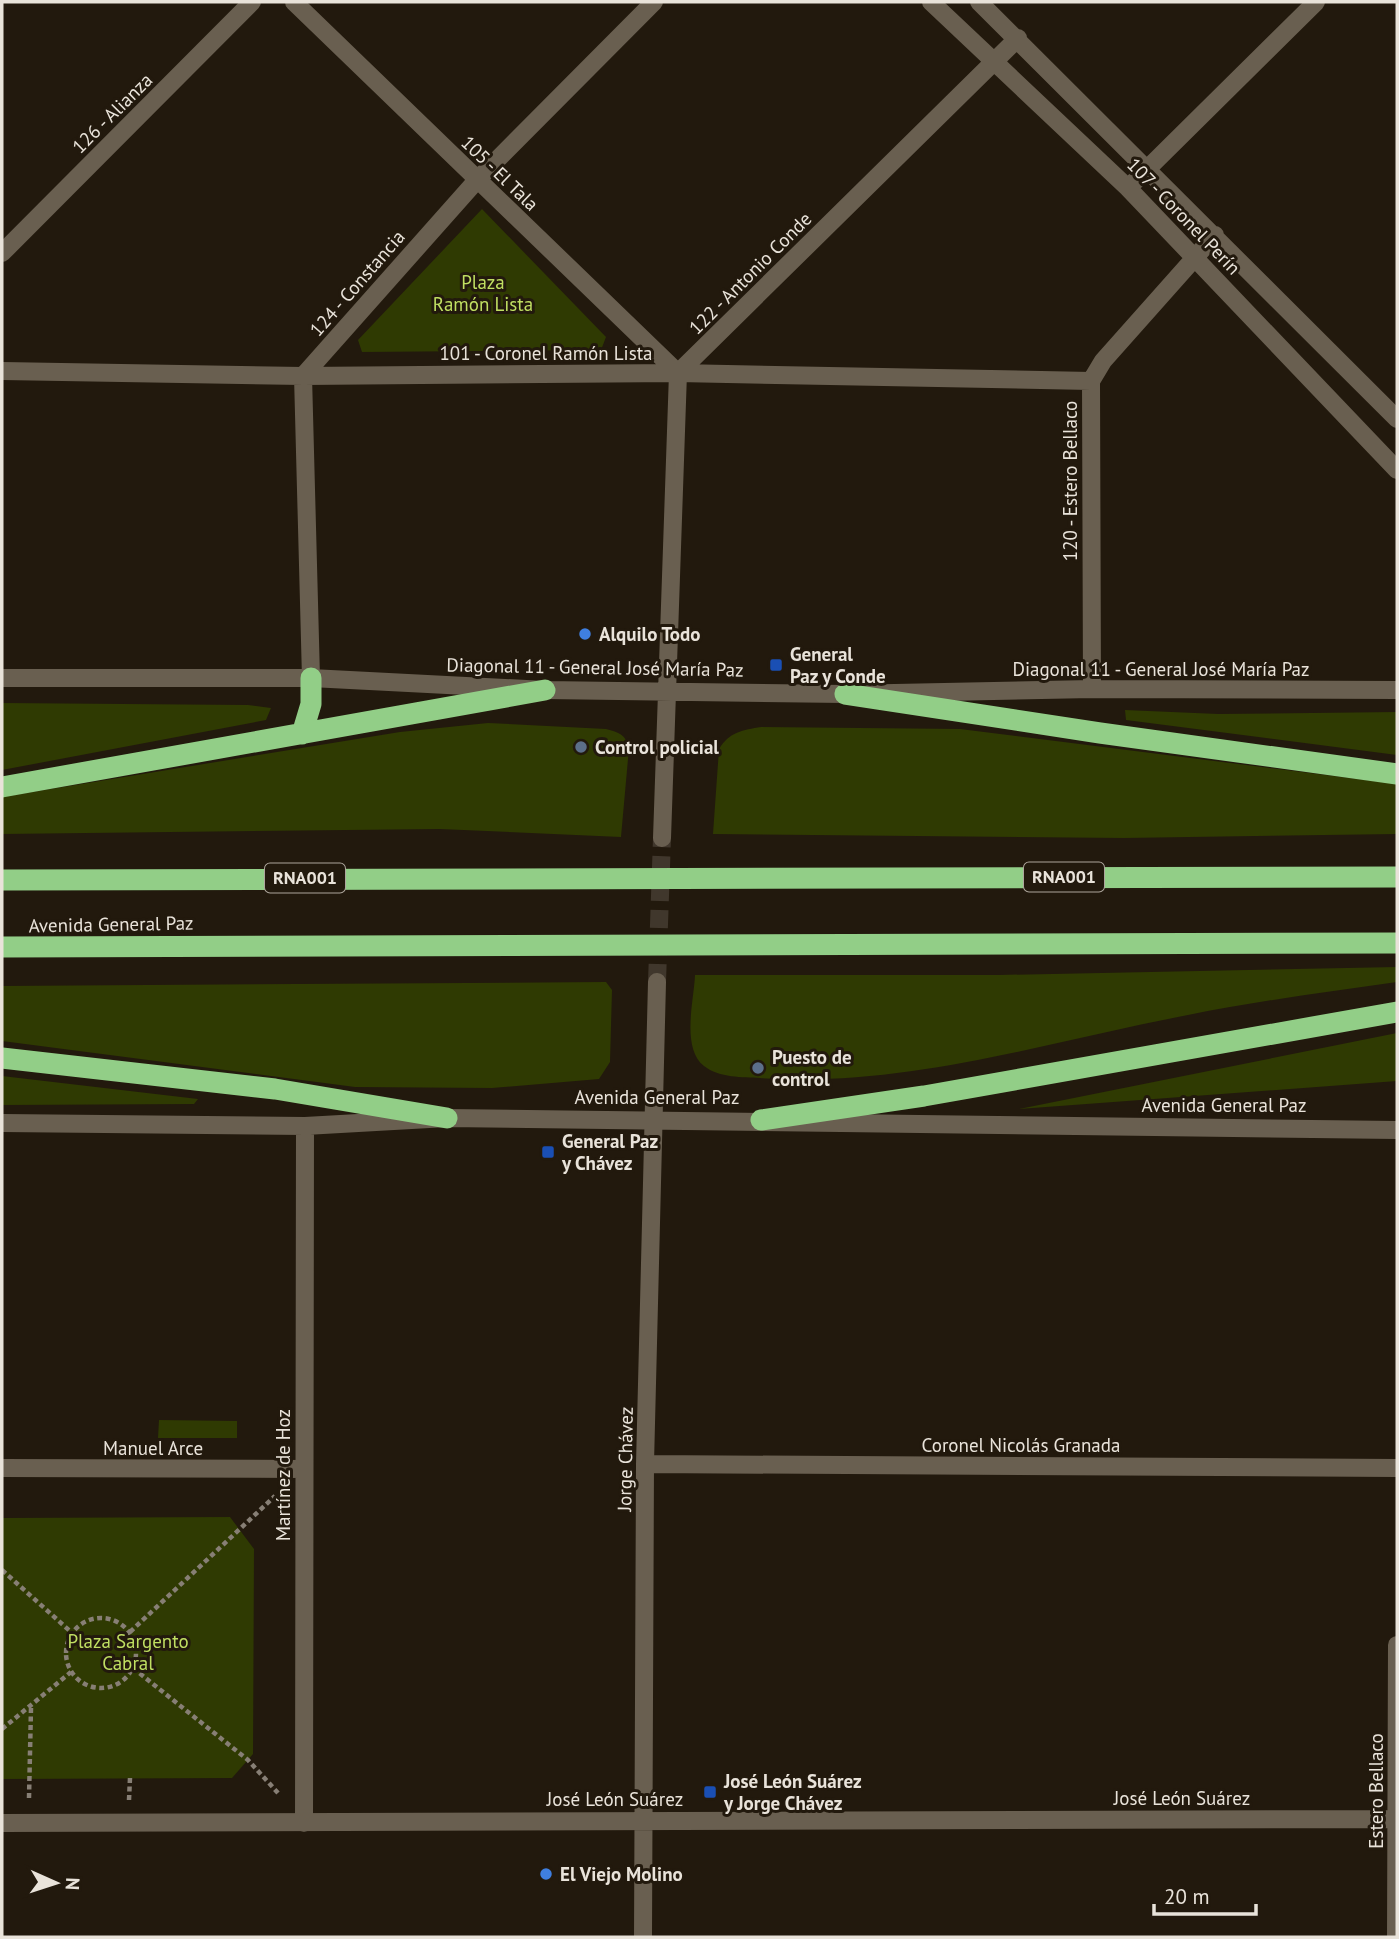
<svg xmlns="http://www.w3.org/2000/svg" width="1399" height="1939" font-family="'PT Sans',sans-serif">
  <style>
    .green { fill: #2f3a02 }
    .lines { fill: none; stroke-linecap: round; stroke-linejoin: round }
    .minor-tunnel { stroke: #40372c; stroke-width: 18; stroke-dasharray: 18 9; stroke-linecap: butt }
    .path { stroke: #877f75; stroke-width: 4.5; stroke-dasharray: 5 3.5; stroke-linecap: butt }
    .minor { stroke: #695f50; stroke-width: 18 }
    .highway { stroke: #92ce87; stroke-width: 21 }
    .shop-dot { fill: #3f7fe0; stroke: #22190d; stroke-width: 2.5 }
    .transit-dot { fill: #1a4fb4; stroke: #22190d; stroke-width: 2.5 }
    .service-dot { fill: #5c6f8a; stroke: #22190d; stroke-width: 2.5 }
    .labels { text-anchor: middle; stroke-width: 6; stroke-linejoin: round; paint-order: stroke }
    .shield { fill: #22190d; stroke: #ada69c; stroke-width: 2 }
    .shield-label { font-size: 18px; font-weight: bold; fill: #e9e3da }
    .street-label { font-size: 19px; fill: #e9e3da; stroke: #22190d }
    .park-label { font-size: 19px; fill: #c0df62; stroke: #22190d }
    .poi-label { font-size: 19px; font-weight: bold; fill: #e9e3da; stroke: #22190d; text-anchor: start }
  </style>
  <rect width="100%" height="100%" fill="#22190d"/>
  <path class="green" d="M482,209L606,337L601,350L362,352L358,340Z
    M2,703L248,705L271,708L266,720L2,770Z
    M1125,710L1218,714L1397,712V755L1126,720Z
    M488,723L606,729C619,732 626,735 629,748L621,837L440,829L2,834V797L400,732Z
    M761,727L960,729L1397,784V834L1124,838L713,834L719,749C729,732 743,730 761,727Z
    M1397,967V982C1327,992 1257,1001 1188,1015C1046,1042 906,1088 760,1078C743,1077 719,1078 704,1066C681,1048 694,1000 695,975H999Z
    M606,982L612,990L610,1062L599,1079L492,1088L355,1087L2,1041V986Z
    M1397,1033V1081L1019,1109Z
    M2,1076L198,1099L194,1104L2,1105Z
    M159,1420L237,1421V1438H158Z
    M230,1517L254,1549L253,1754L232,1778L2,1779V1518Z"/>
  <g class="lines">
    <path class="minor-tunnel" d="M657,982L662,838"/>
    <path class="path" d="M2,1570L71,1632
      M66 1653a35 35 0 1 1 70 0a35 35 0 1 1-70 0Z
      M130,1632L275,1496
      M133,1668L248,1760L278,1793
      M2,1729L71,1672
      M29,1798L31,1708
      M129,1800L130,1778"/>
    <path class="minor" d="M294,2L678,373
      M931,2L1128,188L1397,470
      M979,2L1397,419
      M1128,188L1316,2
      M2,253L252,2
      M2,371L303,376L678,373L1091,381
      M2,678H311L545,690L845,694L1092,689L1397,690
      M311,678L303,376L477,180L654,2
      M1092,689L1091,381L1103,361L1215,235
      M662,838L678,373L1018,38
      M2,1123L305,1126L447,1118L1397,1130
      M645,1464L1397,1468
      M2,1468L304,1469
      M2,1823L1397,1819
      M304,1823L305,1126
      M643,1937L645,1464L657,982
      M1396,1937L1397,1645"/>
    <path class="highway" d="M845,694L1100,733L1397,774
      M302,734L311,704V678
      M2,787L545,690
      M2,880L1397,877
      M2,947L1397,943
      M2,1058L275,1089L447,1118
      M761,1120L924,1096L1397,1012"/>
  </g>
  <g class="shop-dot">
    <circle cx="585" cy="634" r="7"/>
    <circle cx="546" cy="1874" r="7"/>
  </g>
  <g class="transit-dot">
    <rect x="769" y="658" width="14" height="14" rx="3.5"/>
    <rect x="541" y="1145" width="14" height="14" rx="3.5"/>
    <rect x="703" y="1785" width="14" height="14" rx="3.5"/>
  </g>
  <g class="service-dot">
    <circle cx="581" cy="747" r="7"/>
    <circle cx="758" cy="1068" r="7"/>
  </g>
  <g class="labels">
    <g class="shield">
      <rect x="1024" y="862.5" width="80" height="29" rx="5"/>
      <rect x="265" y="863.5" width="80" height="29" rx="5"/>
    </g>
    <g class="shield-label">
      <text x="1064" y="883">RNA001</text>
      <text x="305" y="884">RNA001</text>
    </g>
    <g class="street-label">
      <text transform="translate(112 113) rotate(-45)" y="7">126 - Alianza</text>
      <text transform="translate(500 173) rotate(44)" y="7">105 - El Tala</text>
      <text transform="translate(1184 216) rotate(46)" y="7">107 - Coronel Perín</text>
      <text transform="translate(750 273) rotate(-45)" y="7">122 - Antonio Conde</text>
      <text transform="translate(357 283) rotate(-49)" y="7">124 - Constancia</text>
      <text x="546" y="360">101 - Coronel Ramón Lista</text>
      <text transform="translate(1070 481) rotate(-90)" y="7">120 - Estero Bellaco</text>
      <text transform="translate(595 667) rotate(1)" y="7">Diagonal 11 - General José María Paz</text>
      <text x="1161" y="676">Diagonal 11 - General José María Paz</text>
      <text transform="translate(111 924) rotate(-1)" y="7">Avenida General Paz</text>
      <text x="657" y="1104">Avenida General Paz</text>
      <text x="1224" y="1112">Avenida General Paz</text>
      <text x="1021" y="1452">Coronel Nicolás Granada</text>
      <text x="153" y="1455">Manuel Arce</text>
      <text transform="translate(625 1459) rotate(-89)" y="7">Jorge Chávez</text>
      <text transform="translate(283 1475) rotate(-90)" y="7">Martínez de Hoz</text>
      <text transform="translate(1376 1791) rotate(-90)" y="7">Estero Bellaco</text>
      <text x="1182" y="1805">José León Suárez</text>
      <text x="615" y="1806">José León Suárez</text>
    </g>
    <g class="park-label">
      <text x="483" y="289">Plaza<tspan x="483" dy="22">Ramón Lista</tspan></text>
      <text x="128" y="1648">Plaza Sargento<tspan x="128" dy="22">Cabral</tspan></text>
    </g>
    <g class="poi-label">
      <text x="599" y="641">Alquilo Todo</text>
      <text x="790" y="661">General<tspan x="790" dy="22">Paz y Conde</tspan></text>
      <text x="595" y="754">Control policial</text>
      <text x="772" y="1064">Puesto de<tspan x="772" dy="22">control</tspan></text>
      <text x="562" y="1148">General Paz<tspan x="562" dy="22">y Chávez</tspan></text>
      <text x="724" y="1788">José León Suárez<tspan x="724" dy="22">y Jorge Chávez</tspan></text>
      <text x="560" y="1881">El Viejo Molino</text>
    </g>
  </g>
  <rect width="1399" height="1939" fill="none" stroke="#e9e3da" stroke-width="7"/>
  <g transform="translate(56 1883) rotate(93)" stroke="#22190d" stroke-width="5" paint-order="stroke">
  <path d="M0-5L12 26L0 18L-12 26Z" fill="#e9e3da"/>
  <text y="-10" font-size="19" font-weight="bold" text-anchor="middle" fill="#e9e3da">N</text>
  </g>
  <path d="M1154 1904v10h102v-10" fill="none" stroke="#e9e3da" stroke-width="3.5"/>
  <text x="1164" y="1904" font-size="21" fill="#e9e3da" stroke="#22190d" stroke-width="5" paint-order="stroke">20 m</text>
</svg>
